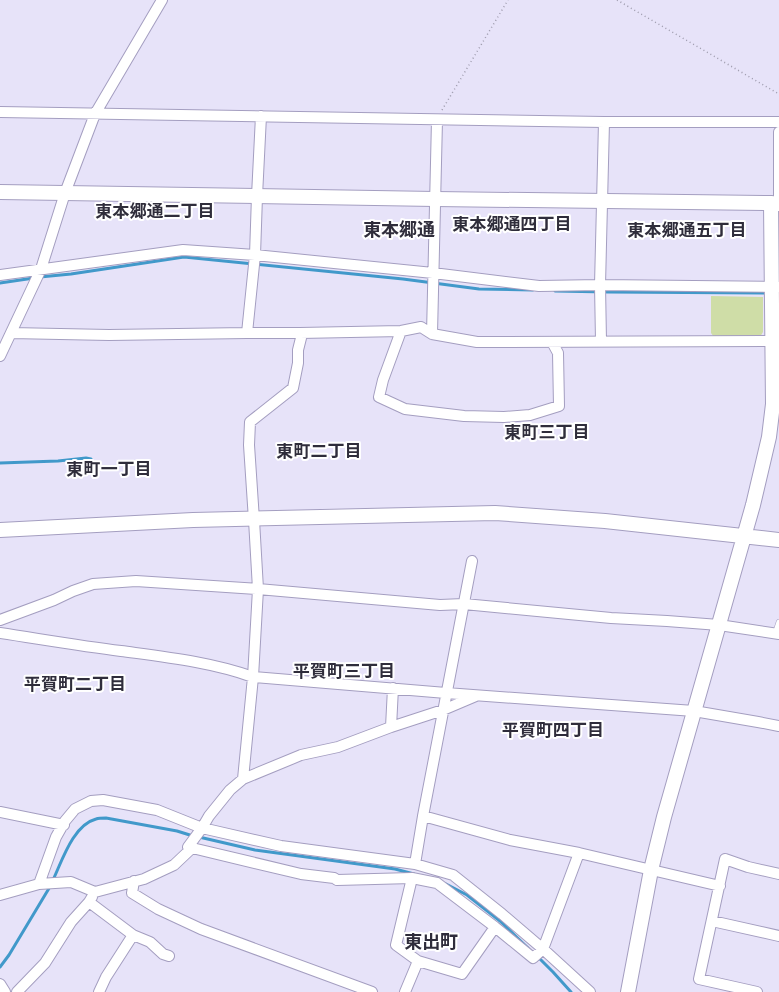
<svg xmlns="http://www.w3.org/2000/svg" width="779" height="992" font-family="Jost,'Noto Sans JP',sans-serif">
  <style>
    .green { fill: #cfdda7 }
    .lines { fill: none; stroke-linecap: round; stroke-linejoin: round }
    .stream { stroke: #4199ca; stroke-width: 3 }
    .lane-casing { stroke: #a49ec0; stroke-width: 6 }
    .street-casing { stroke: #a49ec0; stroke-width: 12 }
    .secondary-casing { stroke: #a49ec0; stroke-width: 16 }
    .path { stroke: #9f9cae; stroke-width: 1.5; stroke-dasharray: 1 3; stroke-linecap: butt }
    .lane { stroke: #fff; stroke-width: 5 }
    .street { stroke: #fff; stroke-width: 10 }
    .secondary { stroke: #fff; stroke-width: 14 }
    .labels { text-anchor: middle; stroke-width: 4; stroke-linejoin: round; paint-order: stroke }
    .neighbourhood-label { font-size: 17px; font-weight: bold; fill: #2f2d3b; stroke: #fff }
    .quarter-label { font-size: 18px; font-weight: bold; fill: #2f2d3b; stroke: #fff }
  </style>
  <rect width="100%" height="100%" fill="#e7e3f9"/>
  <path class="green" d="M711,296L763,297V332L760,337H714L711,333Z"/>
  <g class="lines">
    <path class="stream" d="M40,277L71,274L184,257L403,279L479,289L533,290
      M0,283L34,278
      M555,291L608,292L767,293
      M0,463L58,461L86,458L91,459
      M199,837L255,850L395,869L414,874
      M53,880C62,861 73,825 96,819C99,818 103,818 106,818L177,831L193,836
      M446,884L467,895L500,921L528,948
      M538,957L553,972L571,992
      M0,967L9,955L51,885"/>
    <g class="lane-casing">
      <path id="lane" d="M775,634L779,622"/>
    </g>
    <g class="street-casing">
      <path id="street" d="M0,112L604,122H779
        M779,203V132
        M0,275L183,250L255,255L433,273L539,286L600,285L779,287
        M401,331L383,380L379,397L405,409L464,416L504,417L530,415L559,406L558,353L552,342
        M11,333L109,335L247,333H300L401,331L421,327L432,334L477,342L778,341
        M247,333L255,255L257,196L261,116
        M432,334L437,120
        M601,341L600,285L604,122
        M0,356L41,269L65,193L95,114L162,0
        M0,620L54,600L73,591L93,584L136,581L258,589L440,605L464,604L611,618L667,621L719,625L779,634
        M0,633C40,639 81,646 121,651C165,657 211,662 253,677L446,693L694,711L758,722L779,726
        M393,688L391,727L338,747L301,755L243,779L230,790L209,816L202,828L188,847L301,874L334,878L337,880L412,878L437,883L495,927L533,958L543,949L579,853
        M391,727L443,710L476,696
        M243,779L253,677L258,589L254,520L249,445L250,422L293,388L298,363V350L301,338L300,333
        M0,812L64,825
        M423,816L510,840L579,853L720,886
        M415,864L423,816L472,561
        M412,878L396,945L418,961L462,974L495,927
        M134,881L132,893L158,909L201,929L372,992
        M39,884L56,837L65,821L75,809L91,801L103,800L157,810L202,828L281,846L415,864L453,875L502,914L543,949L590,992
        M0,895L39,884L71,882L95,892L144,879L174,865L192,848
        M92,897L89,902L133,935L150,942L163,954L169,956
        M712,921L779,936
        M0,984L5,992
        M17,992L45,963L71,922L89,902
        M99,992L106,977L133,935
        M405,992L418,961
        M757,992L699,979L725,859L748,867L779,874"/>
    </g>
    <g class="secondary-casing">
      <path id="secondary" d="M0,192L435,199L771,203L779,204
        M0,530L193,520L495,513L605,521L779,540
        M628,992L651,870L664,817L753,505L769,437L773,404L771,203"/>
    </g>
    <path class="path" d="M617,0L779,94
      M442,110L508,0"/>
    <use href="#lane" class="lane"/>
    <use href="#street" class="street"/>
    <use href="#secondary" class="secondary"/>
  </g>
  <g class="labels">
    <g class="neighbourhood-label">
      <text x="155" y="217">東本郷通二丁目</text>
      <text x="512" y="230">東本郷通四丁目</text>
      <text x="687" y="236">東本郷通五丁目</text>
      <text x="547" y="438">東町三丁目</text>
      <text x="319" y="457">東町二丁目</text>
      <text x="109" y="475">東町一丁目</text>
      <text x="344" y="677">平賀町三丁目</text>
      <text x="75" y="690">平賀町二丁目</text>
      <text x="553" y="736">平賀町四丁目</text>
    </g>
    <g class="quarter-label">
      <text x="399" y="236">東本郷通</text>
      <text x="431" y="948">東出町</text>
    </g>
  </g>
</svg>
